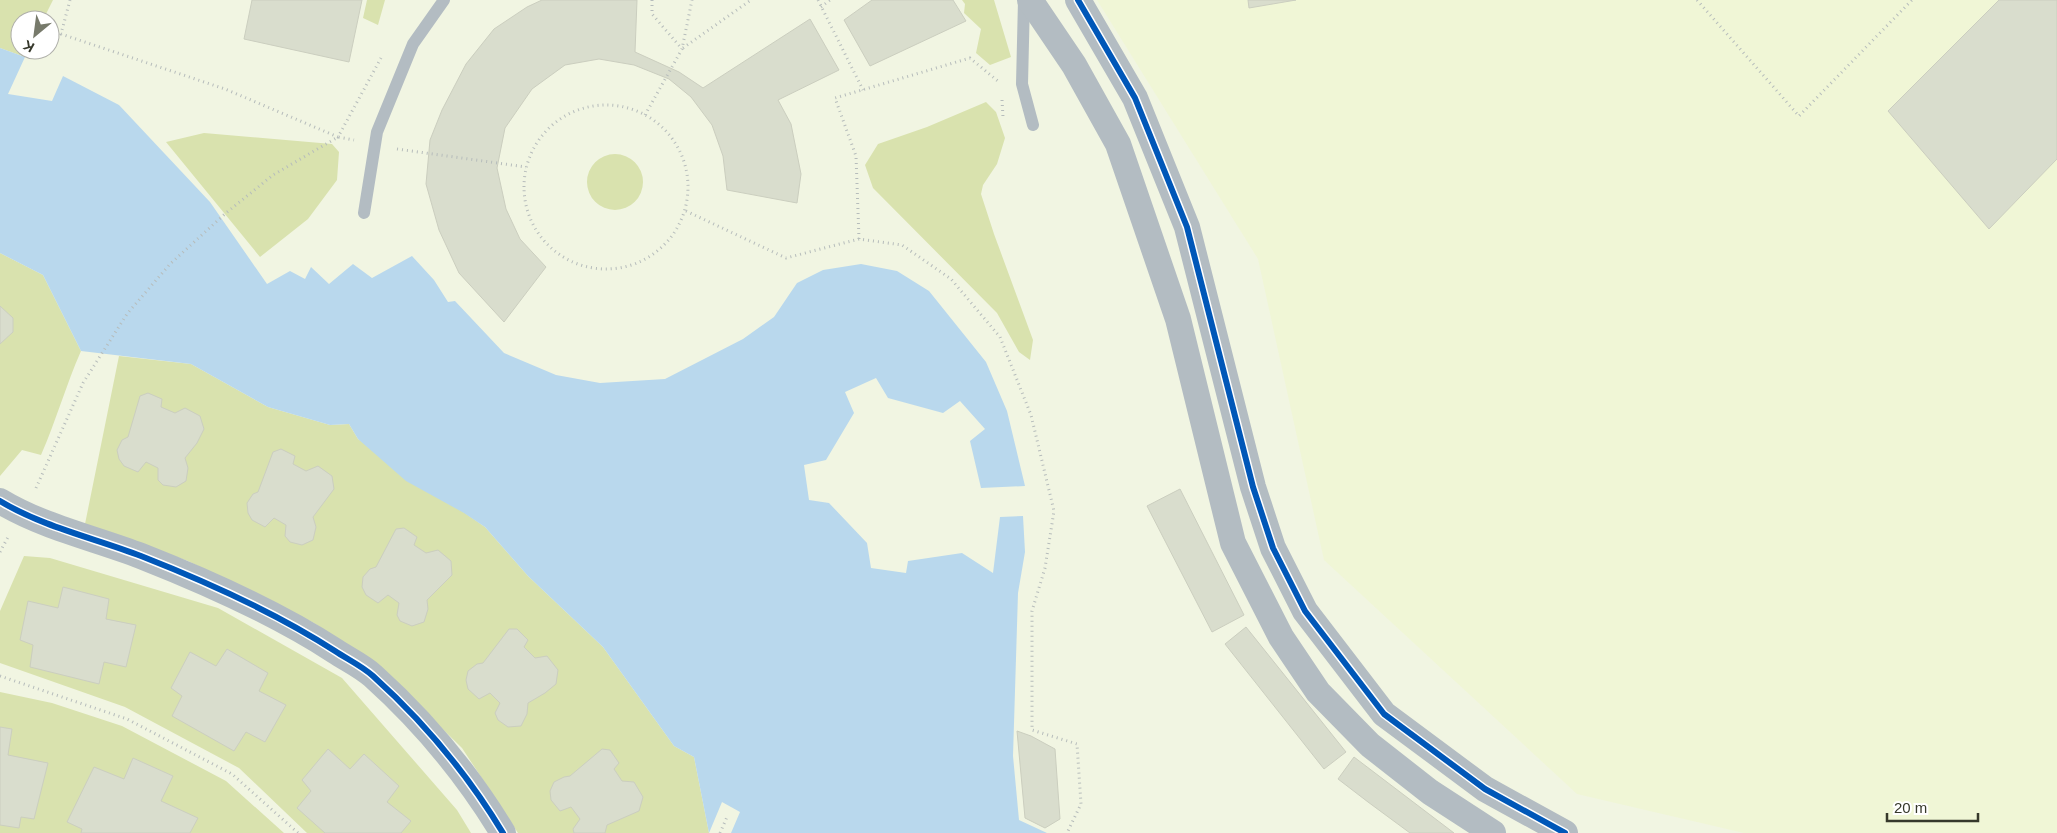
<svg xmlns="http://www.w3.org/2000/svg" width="2057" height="833" font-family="Arial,sans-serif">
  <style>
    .built { fill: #f0f6d6 }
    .green { fill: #d9e2ae }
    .water { fill: #b9d8ed }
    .building { fill: #d9ddcd; stroke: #cbcebf }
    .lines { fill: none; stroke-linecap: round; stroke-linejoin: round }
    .path { stroke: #b6bcbb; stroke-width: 3; stroke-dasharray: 1 4; stroke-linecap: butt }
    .service { stroke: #b3bcc2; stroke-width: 12 }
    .minor { stroke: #b3bcc2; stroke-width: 26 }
    .cycleway-casing { stroke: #fff; stroke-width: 9 }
    .cycleway { stroke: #0057b8; stroke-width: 6 }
  </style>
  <rect width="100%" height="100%" fill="#f1f5e2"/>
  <path class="built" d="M1097,0H2057V833H1744L1577,794L1324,560L1258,259Z"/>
  <path class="green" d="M0,0H53L43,20H20V50H29L25,57L0,48Z
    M367,0H385L378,25L363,18Z
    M962,0H994L1011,57L990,65L976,53L981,29L964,13L965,4Z
    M986,102L996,112L1005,138L997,164L983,185L981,194L994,234L1033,340L1030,360L1019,352L997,313L873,188L865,165L878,144L927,127Z
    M204,133L332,144L339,152L337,180L308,219L260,257L166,142Z
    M587 182a28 28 0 1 1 56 0a28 28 0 1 1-56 0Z
    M0,253L43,275L81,351C66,385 56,421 41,455L22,450L0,476Z
    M119,356L191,364L268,407L330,425L349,424L358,439L485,527L528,576L603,647L674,746L694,757L709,833H518L462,748L378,666L314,623L188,561L85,524Z
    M24,556L50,558L218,608L342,678L457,810L471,833H307L239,768L125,707L0,663V611Z
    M0,692L52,703L122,726L226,781L284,833H0Z"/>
  <path class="water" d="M0,48L25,57L8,94L52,101L63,76L119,105L210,202L267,284L290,271L305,279L311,267L329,284L353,264L372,278L412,256L434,280L448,302L455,301L504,353L556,375L600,383L665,379L743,339L774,317L797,283L823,270L861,264L897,271L929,291L986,362L1007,411L1025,486L981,488L970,441L985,429L960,401L943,413L888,398L876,378L845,392L854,413L826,460L804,465L809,500L829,503L867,543L871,568L906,573L908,561L962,553L993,573L1000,517L1023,516L1025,552L1018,593L1013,756L1019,820L1047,833H731L740,812L722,802L709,833L694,757L674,746L603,647L528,576L485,527L464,513L406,481L358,439L349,424L330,425L268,407L191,364L81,351L43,275L0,253Z"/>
  <path class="building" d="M252,0H362L349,62L244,39Z
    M542,0H637L635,52L679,72L703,88L810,19L839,70L778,100L791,124L801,174L797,203L727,190L723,156L712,125L691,97L669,79L634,65L599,59L565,65L532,89L505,128L497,168L506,209L520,239L546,267L504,322L459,273L439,230L426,184L430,140L442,110L466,64L494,29L527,7Z
    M872,0H953L966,21L870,66L844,20Z
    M1248,0H1296L1249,8Z
    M1999,0H2057V159L1989,229L1888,111Z
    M0,306L13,318V332L0,344Z
    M148,393L162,399L161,407L175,413L185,408L200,416L204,429L197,443L185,458L188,468L186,481L176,487L163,485L158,480V468L146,462L138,472L124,466L119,459L117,450L122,440L128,437L140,396Z
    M281,449L295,456L293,464L306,471L318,466L332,476L334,489L313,517L316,527L313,540L302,545L290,542L285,536L286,525L274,518L265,527L252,520L248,513L247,503L253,494L258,492L273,452Z
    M1180,489L1244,615L1212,632L1147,506Z
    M404,528L417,537L414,545L426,553L438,550L451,561L452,575L427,600L428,609L424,622L412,626L400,621L397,615L399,603L388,595L378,603L366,595L362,587L363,577L370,569L376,567L396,529Z
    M63,587L109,599L106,619L136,625L126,667L104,662L99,684L30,667L33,645L20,640L28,601L58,608Z
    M1246,627L1346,752L1324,769L1225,644Z
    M509,629H517L528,640L524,647L535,658L547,656L558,670L556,684L545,693L528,703L527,714L521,726L508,727L498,720L495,713L500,703L490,693L479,699L468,689L466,680L468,671L477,664L483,663Z
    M227,649L268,673L259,691L286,705L265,742L246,732L234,751L172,716L182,696L171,688L190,652L216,666Z
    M0,727L12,729L8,755L48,763L34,819L21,817L19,828L0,825Z
    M1017,731L1031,736L1055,749L1060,819L1045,828L1025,818Z
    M328,749L350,769L364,754L399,786L387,802L411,821L401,833H325L297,808L311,791L302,780Z
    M602,749L610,750L619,763L614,769L622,781L634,782L643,797L639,811L607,825L605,833H574L573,829L580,819L571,807L560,811L551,800L550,791L554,782L564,777L570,776Z
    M1354,757L1454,833H1410L1368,802L1338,779Z
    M133,758L173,776L161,801L198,818L190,833H81L82,829L67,822L94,767L124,779Z"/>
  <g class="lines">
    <path class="path" d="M70,0L61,34L225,89L338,137L381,58
      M652,0V14L682,49
      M818,0L863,90
      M1697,0L1799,116L1912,0
      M821,7L830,0
      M683,48L751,0
      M1002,100L1003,117
      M524 187a82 82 0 1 1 164 0a82 82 0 1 1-164 0Z
      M645,115L682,49L692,0
      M397,149L526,167
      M686,211L786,258L859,239L902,245L951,279L1000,337L1031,415L1054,511L1045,568L1032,611V730L1077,744L1081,804L1067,833
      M859,239L856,156L835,98L970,58L999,82
      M36,488L83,383L127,314L170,264L226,213L273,175L338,137L354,140
      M0,552L8,537
      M0,676L127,719L232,774L298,833
      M720,833L727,817"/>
    <path class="service" d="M1024,0L1022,84L1033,125
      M364,213L377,132L413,44L444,0"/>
    <path class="minor" d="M1030,0L1074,65L1118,144L1178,319L1233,543L1281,637L1318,692L1370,745L1430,792L1493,833
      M1078,0L1135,98L1187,227L1253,487L1273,548L1305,611L1384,714L1485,789L1565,833
      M0,501C43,527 94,538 141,556C207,582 275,612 335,651C347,659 362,666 373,676C423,721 468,775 503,833"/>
    <g class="cycleway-casing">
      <path id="cycleway" d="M1078,0L1135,98L1187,227L1253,487L1273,548L1305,611L1384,714L1485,789L1565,833
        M0,501C43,527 94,538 141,556C207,582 275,612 335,651C347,659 362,666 373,676C423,721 468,775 503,833"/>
    </g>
    <use href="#cycleway" class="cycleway"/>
  </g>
  <g transform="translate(35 35) rotate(209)"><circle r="24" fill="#ffffff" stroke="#afafaa"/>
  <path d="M0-4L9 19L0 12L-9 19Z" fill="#777a6b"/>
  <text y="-8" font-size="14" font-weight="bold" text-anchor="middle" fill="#36382b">K</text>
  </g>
  <path d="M1887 813v8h91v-8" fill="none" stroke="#36382b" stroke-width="2.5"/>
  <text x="1894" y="813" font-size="15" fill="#36382b" stroke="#ffffff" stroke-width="4" paint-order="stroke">20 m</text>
</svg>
